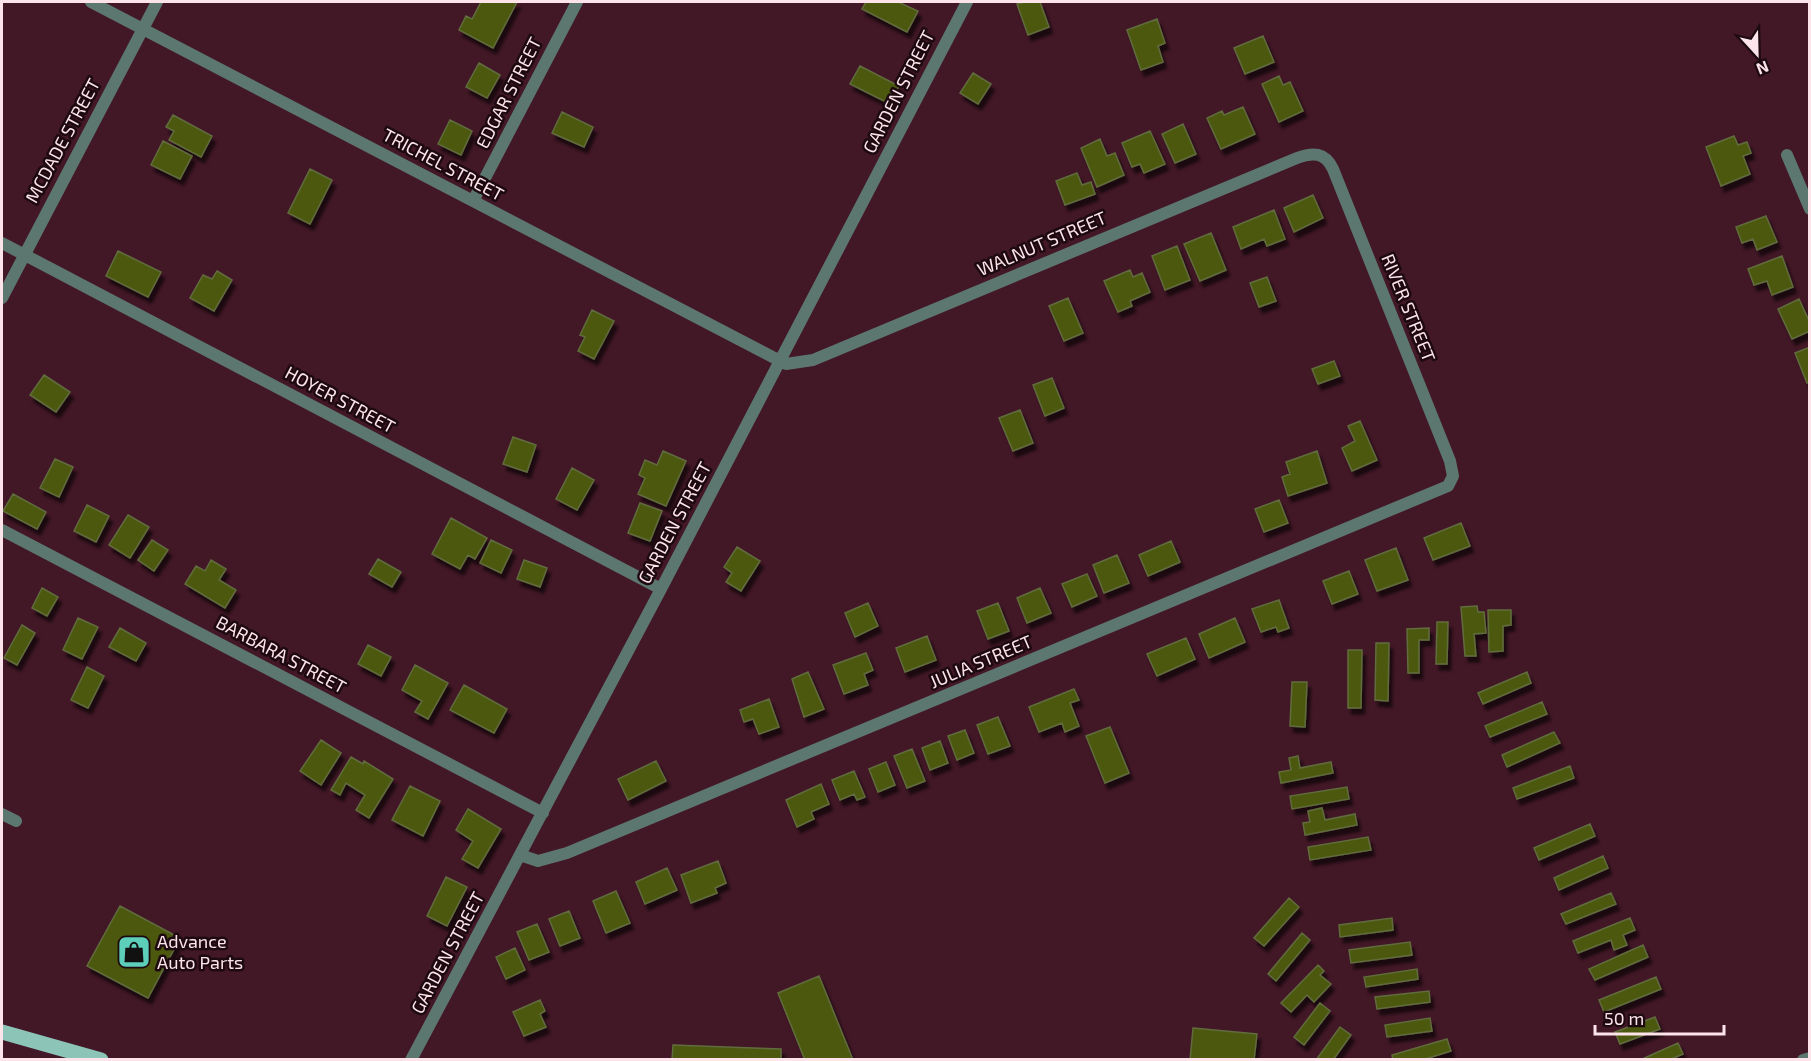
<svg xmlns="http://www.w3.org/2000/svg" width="1811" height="1061" font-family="'Exo 2',sans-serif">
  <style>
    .building { fill: #4b590f; stroke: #616c3d; stroke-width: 1.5; filter: url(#shadow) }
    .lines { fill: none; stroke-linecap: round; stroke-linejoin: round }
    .minor { stroke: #5c7670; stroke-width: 12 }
    .tertiary { stroke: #5c7670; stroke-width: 12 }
    .primary { stroke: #8dc4b8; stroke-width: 15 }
    .labels { text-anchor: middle; stroke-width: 5; stroke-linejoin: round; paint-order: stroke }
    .street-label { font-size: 18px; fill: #fde4ea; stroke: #1d0a10 }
    .poi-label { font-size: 18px; fill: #fde4ea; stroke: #1d0a10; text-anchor: start }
  </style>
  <defs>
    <filter id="shadow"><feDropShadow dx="3.5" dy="6" stdDeviation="1.5" flood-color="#0009"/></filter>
  </defs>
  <rect width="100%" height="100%" fill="#421726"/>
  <path class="building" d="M481,2H517L493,48L459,30L466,16L472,19Z
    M866,2H898L918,11L907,32L862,9Z
    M1025,2H1040L1049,27L1028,35L1017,4Z
    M1157,19L1165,43L1158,46L1163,62L1141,70L1127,30Z
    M1263,36L1274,62L1245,74L1234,48Z
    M479,63L500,75L487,98L466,87Z
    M860,66L899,86L890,104L850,84Z
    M973,73L991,84L978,104L960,93Z
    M1279,76L1283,85L1290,82L1303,111L1279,122L1262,84Z
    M1243,107L1255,134L1221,149L1207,118L1222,111L1224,115Z
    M562,112L593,127L584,147L552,133Z
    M173,115L212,136L201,157L169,140L174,131L166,127Z
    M450,120L472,131L461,155L438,144Z
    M1183,124L1196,154L1175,163L1162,134Z
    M1150,131L1165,164L1144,173L1140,164L1132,167L1122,143Z
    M1734,136L1738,145L1747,142L1751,153L1743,156L1750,174L1721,186L1706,147Z
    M1100,139L1107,156L1115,153L1124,175L1097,187L1081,148Z
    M163,141L192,156L180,179L151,165Z
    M310,169L332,180L310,224L288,213Z
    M1077,173L1082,185L1091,182L1095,194L1065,205L1056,181Z
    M1313,195L1323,218L1294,232L1284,208Z
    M1274,210L1285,239L1267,246L1264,239L1241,249L1233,227Z
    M1766,216L1777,242L1757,250L1753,239L1742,243L1736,227Z
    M1211,233L1226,270L1200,281L1184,244Z
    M1177,246L1190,280L1165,290L1152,256Z
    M118,251L161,272L148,297L106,276Z
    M1782,256L1793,287L1772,295L1767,281L1754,285L1748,269Z
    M1130,270L1133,277L1142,273L1150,292L1130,301L1132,306L1118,312L1104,281Z
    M217,271L232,280L214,311L190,298L203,275L212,279Z
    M1267,277L1276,301L1259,307L1250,283Z
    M1068,298L1083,333L1064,341L1049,306Z
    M1799,299L1810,323V331L1792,339L1778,309Z
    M592,310L614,321L594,359L578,351L585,337L580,335Z
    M1810,347V382L1807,383L1795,353Z
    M1334,361L1340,376L1318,384L1312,369Z
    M44,375L70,392L56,412L30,395Z
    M1052,378L1064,408L1045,416L1033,385Z
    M1020,410L1033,443L1013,451L999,418Z
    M1360,421L1377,460L1352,471L1342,448L1355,441L1348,426Z
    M513,437L536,445L527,472L503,464Z
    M663,451L686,461L666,506L638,494L645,478L639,475L645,460L657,465Z
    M1317,451L1327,483L1288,496L1282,477L1290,474L1286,462Z
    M55,459L73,467L59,497L40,488Z
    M572,468L594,480L577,510L556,499Z
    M13,494L46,512L37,529L3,511Z
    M1279,500L1288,523L1264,532L1255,509Z
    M640,503L662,511L650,541L628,533Z
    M87,505L109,516L96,542L74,531Z
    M128,515L149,527L130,558L109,545Z
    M451,518L487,538L475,559L468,555L460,569L432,554Z
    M1461,523L1470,546L1433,560L1424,538Z
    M152,540L168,550L154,571L138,560Z
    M491,540L512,550L501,573L480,563Z
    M1171,541L1180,562L1148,576L1139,555Z
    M737,547L760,561L741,591L726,582L732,573L724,567Z
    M1396,548L1408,580L1377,591L1365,560Z
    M1117,555L1129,583L1104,593L1093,565Z
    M378,559L401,572L392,587L369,574Z
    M211,560L226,569L219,580L236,590L225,608L185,584L196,566L205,571Z
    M524,560L547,568L540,587L517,579Z
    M1349,571L1358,594L1332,604L1323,581Z
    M1087,574L1097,596L1072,607L1062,584Z
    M42,588L58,597L47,616L32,608Z
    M1040,588L1051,613L1027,623L1017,598Z
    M1279,600L1289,628L1278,632L1276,627L1261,632L1252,609Z
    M868,603L878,626L855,637L845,613Z
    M998,603L1009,631L988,639L977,611Z
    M1477,606L1478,612H1484L1486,633L1474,634L1476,656H1465L1461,607Z
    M1488,610H1511V625L1503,626V651L1489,652Z
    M78,618L98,627L82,659L63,650Z
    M1235,618L1245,642L1209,658L1199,634Z
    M1437,622H1448L1447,664H1436Z
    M22,625L35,633L17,665L4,658Z
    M120,628L146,643L136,661L109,647Z
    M1429,628V640H1419V673H1408L1407,629Z
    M927,636L936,660L905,672L896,648Z
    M1186,638L1195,659L1157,676L1147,654Z
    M1376,643H1389L1388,701L1375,700Z
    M368,645L391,657L381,676L358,664Z
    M1348,650H1362L1361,708H1348Z
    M866,653L873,670L864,674L868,685L844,694L833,665Z
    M415,665L448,683L428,719L415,712L422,701L402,690Z
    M87,667L104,676L88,708L71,700Z
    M808,672L824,709L804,717L792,679Z
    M1527,672L1531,683L1483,704L1478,693Z
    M1292,682H1307L1305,727L1290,726Z
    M464,685L507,709L494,733L450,710Z
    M1074,689L1079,700L1070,703L1079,726L1065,732L1062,723L1039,732L1029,707Z
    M769,699L779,727L759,734L753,719L744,722L740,710Z
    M1542,702L1547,714L1490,737L1485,726Z
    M998,717L1010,746L988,754L977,725Z
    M1110,727L1129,773L1105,783L1086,736Z
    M965,730L974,753L957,760L948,736Z
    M1554,732L1560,743L1507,767L1502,755Z
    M321,740L341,753L321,785L300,771Z
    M940,741L948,763L930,770L922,748Z
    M912,749L925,781L907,788L894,756Z
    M1298,756L1300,768L1331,762L1333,773L1281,783L1279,772L1291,770L1289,758Z
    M351,757L363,764L364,761L393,779L369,818L356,810L365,795L346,783L340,795L331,790Z
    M656,761L666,781L628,800L618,779Z
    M886,762L895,785L878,792L869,769Z
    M1570,766L1574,778L1517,799L1513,788Z
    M854,771L865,797L857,800L854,794L840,800L832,780Z
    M821,784L829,804L811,812L814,819L797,827L786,800Z
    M410,786L440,801L423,836L392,820Z
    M1347,787L1349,799L1292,809L1290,796Z
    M1322,808L1325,820L1355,814L1357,825L1305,835L1303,823L1310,822L1308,811Z
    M468,809L501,829L478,868L462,859L473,841L456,830Z
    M1590,824L1595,836L1539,860L1534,848Z
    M1368,837L1371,850L1310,860L1308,847Z
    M1603,856L1608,868L1559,890L1554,878Z
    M718,861L726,883L715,888L717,893L691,903L681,875Z
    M667,868L677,890L645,904L636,882Z
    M446,877L467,887L447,926L427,916Z
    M616,891L630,923L606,933L593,901Z
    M1611,893L1616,904L1566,924L1561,914Z
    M1289,898L1299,907L1264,946L1254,938Z
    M120,906L180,938L148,998L87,966Z
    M569,911L580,938L560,946L549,919Z
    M1392,918L1393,930L1340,937L1339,925Z
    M1630,918L1635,930L1623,935L1627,945L1614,950L1611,940L1578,953L1573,941Z
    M537,924L549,952L529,960L517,932Z
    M1302,933L1310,940L1276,981L1268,974Z
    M1410,942L1412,955L1351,963L1349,950Z
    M1643,945L1648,957L1595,980L1589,969Z
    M515,948L525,970L506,979L496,957Z
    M1318,965L1324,971L1320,975L1331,984L1314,1002L1307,995L1291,1012L1281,1003Z
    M1417,969L1418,979L1366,987L1364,977Z
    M819,976L853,1060H805L778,993Z
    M1656,977L1661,989L1604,1012L1599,1000Z
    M1429,991L1430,1002L1377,1009L1375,997Z
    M540,1000L545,1011L540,1014L546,1027L524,1036L513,1012Z
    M1320,1003L1330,1011L1304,1045L1294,1037Z
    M1655,1017L1660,1029L1620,1044L1615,1032Z
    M1430,1018L1432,1031L1387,1037L1385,1025Z
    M1340,1027L1351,1035L1333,1060H1316Z
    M1193,1028L1257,1034L1254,1060H1190Z
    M1447,1039L1451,1051L1422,1060H1393L1392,1055Z
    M1678,1043L1683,1054L1669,1060H1640Z
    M673,1045L781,1049V1060H672Z"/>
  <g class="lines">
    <path class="minor" d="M91,2L786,364L813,360L1297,158C1313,152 1325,152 1333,169L1450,461L1453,476L1448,486L567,853L538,861L520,855
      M1787,155L1810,209
      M473,201L577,2
      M2,243L661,589
      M2,530L543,813
      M2,814L16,821
      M411,1060L661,589L967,2
      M1803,1060L1810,1058"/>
    <path class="tertiary" d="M2,298L157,2"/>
    <path class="primary" d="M2,1032L101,1060"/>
  </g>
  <defs>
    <g id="shop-square" transform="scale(1.725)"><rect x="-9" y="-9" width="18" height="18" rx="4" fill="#5cceba" stroke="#1d0a10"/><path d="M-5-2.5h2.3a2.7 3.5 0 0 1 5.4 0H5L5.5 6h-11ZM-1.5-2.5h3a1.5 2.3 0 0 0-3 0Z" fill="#111"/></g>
  </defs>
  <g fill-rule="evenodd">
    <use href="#shop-square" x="134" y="952"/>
  </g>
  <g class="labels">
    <g class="street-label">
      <text transform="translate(899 92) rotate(-63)" y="6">GARDEN STREET</text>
      <text transform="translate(509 93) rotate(-63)" y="6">EDGAR STREET</text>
      <text transform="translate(63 141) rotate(-62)" y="6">MCDADE STREET</text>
      <text transform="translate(443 165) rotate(28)" y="6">TRICHEL STREET</text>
      <text transform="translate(1042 244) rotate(-23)" y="6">WALNUT STREET</text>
      <text transform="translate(1408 308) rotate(68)" y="6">RIVER STREET</text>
      <text transform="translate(340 400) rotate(28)" y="6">HOYER STREET</text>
      <text transform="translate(675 523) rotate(-62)" y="6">GARDEN STREET</text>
      <text transform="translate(281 655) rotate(28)" y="6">BARBARA STREET</text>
      <text transform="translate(981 662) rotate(-23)" y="6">JULIA STREET</text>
      <text transform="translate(448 953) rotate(-62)" y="6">GARDEN STREET</text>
    </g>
    <g class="poi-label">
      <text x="157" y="948">Advance<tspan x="157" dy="21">Auto Parts</tspan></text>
    </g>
  </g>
  <rect width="1811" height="1061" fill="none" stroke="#fde4ea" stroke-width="6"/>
  <g transform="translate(1757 54) rotate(158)" stroke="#1d0a10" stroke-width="4.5" paint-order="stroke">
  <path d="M0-4.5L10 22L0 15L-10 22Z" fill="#fde4ea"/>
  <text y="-9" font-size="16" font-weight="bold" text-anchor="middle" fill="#fde4ea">N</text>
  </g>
  <path d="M1595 1025v9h129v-9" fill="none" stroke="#fde4ea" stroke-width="3"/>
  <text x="1604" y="1025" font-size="18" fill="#fde4ea" stroke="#1d0a10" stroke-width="4.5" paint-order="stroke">50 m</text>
</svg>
